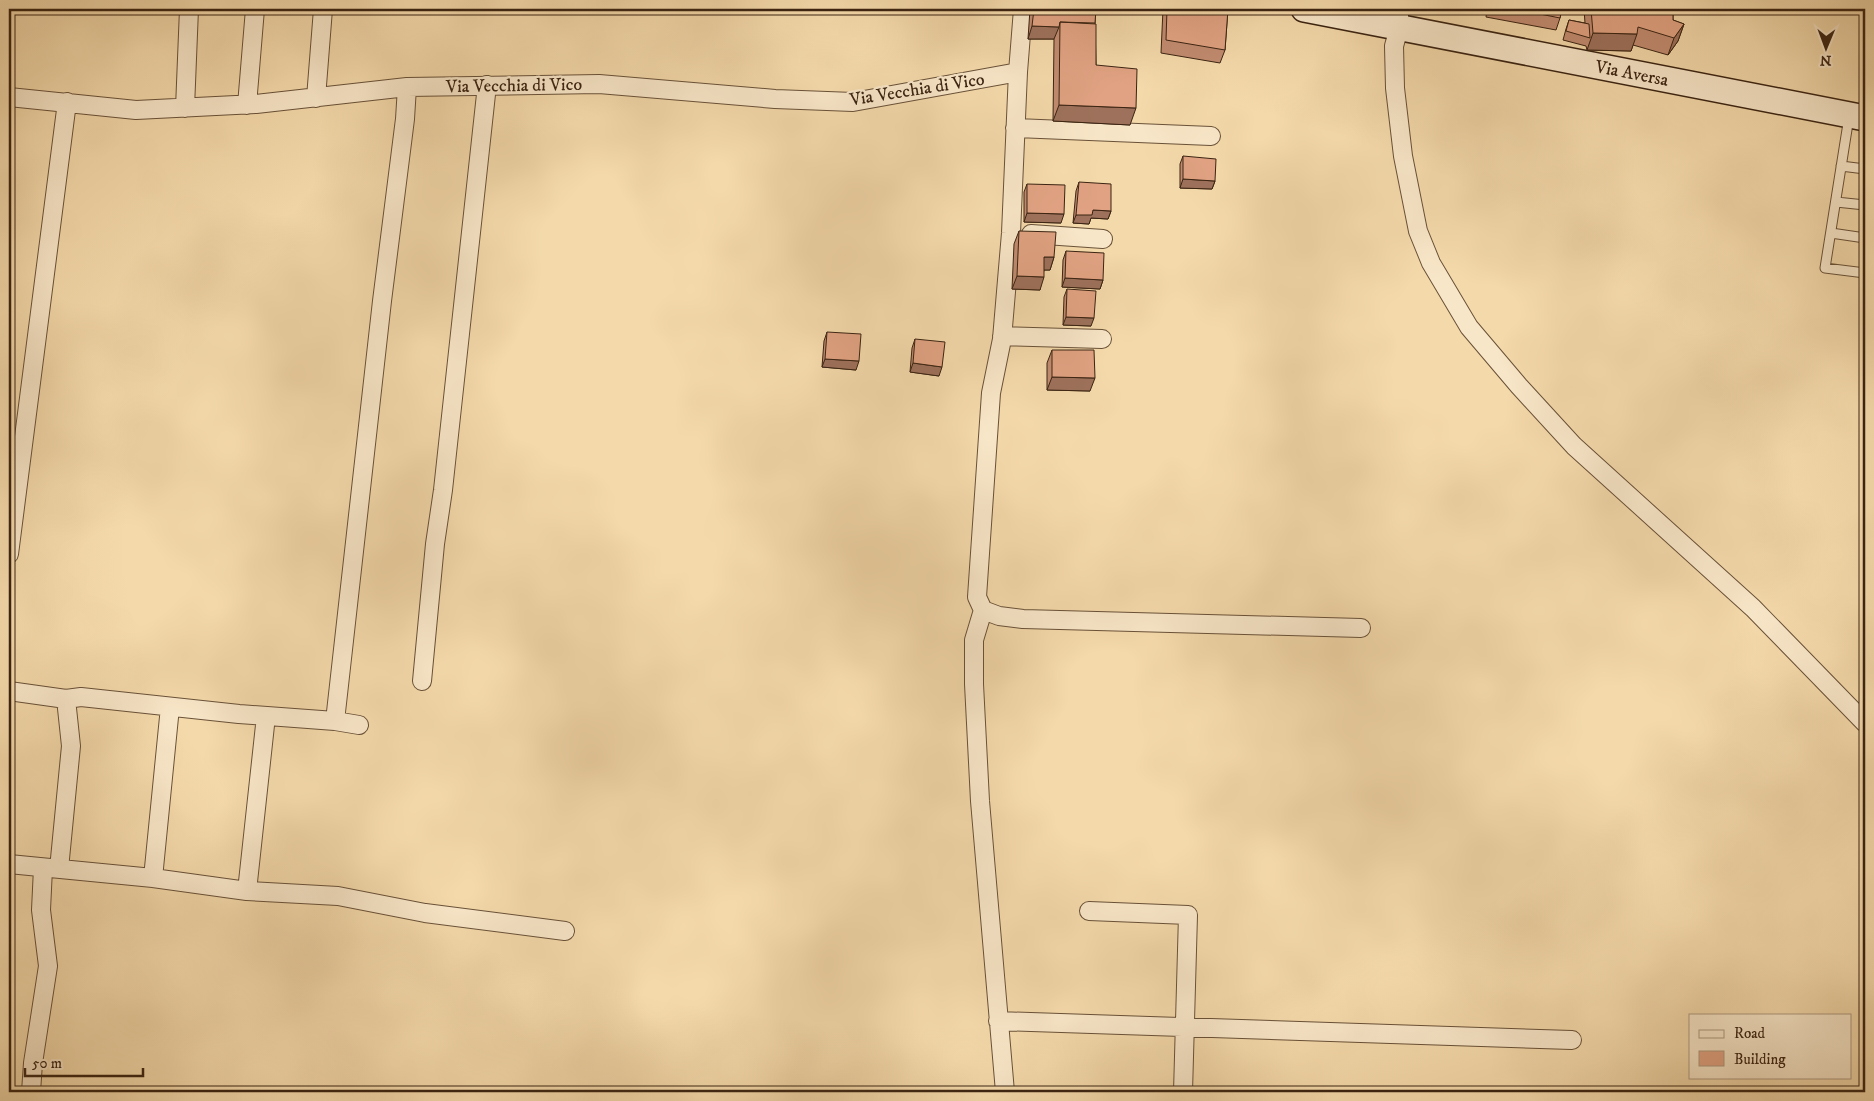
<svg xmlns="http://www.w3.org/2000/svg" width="1874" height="1101" font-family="'IM FELL DW Pica',serif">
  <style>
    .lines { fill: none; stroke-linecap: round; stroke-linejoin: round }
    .lane-casing { stroke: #695138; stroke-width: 11 }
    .street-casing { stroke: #695138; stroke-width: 20 }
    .secondary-casing { stroke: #3b2412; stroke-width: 28 }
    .lane { stroke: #f8e6c8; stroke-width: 9 }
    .street { stroke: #f8e6c8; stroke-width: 18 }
    .secondary { stroke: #f8e6c8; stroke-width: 25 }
    .wall { fill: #c18b70; stroke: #3b2412 }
    .shaded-wall { fill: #9d715b; stroke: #3b2412 }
    .building { fill: #e0a282; stroke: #3b2412 }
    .labels { text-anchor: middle; stroke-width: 4.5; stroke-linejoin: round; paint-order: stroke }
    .street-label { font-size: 18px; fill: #3b2412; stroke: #f8e6c8 }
  </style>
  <rect width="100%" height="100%" fill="#f4d9aa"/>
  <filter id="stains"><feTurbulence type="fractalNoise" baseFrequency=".004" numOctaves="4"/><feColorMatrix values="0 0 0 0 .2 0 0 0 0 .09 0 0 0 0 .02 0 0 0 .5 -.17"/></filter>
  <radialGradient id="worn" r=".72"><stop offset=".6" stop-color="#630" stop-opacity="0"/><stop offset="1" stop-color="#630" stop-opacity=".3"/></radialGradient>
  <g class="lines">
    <g class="lane-casing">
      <path id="lane" d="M1849,117L1825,268L1865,273
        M1841,166L1865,169
        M1836,202L1865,205
        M1831,233L1865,238"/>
    </g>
    <g class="street-casing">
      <path id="street" d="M1023,9L1018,72L1011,233L1002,339L991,393L977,597L983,610L999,616L1023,619L1361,628
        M1399,9V28L1394,46L1395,88L1403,156L1418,231L1431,263L1469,327L1519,386L1574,446L1753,608L1865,723
        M9,97L136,110L256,104L407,87L599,84L775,99L853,102L1018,72
        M316,98L323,9
        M247,105L255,9
        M185,108L189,9
        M1015,128L1211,136
        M1031,234L1103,239
        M1002,336L1102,339
        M9,554L67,102
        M983,610L974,640V684L980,801L1005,1092
        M422,681L435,544L443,490L487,85
        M9,691L66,699L81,697L239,714L335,721L359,725
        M335,721L382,301L405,119L407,87
        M9,864L153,878L247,891L338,896L425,913L565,931
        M59,869L71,746L66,699
        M153,878L170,707
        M247,891L266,716
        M1089,911L1188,915L1183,1092
        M998,1021L1572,1040
        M31,1092L33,1063L48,966L41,910L43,868"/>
    </g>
    <g class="secondary-casing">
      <path id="secondary" d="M1304,9L1865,118"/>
    </g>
    <use href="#lane" class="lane"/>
    <use href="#street" class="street"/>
    <use href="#secondary" class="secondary"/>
  </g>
  <path class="wall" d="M1030,9H1096L1095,23L1096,65L1130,125L1053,121L1054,39H1028Z
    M1163,9H1228L1225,50L1220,63L1161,53Z
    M1487,9H1562L1560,18L1556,30L1486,17Z
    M1584,9H1673V20L1684,24L1678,41L1668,55L1633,45L1631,51L1587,50L1586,46L1563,40L1566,29L1569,20L1585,23Z
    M1183,156L1215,181L1212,189L1180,188V164Z
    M1079,182L1111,211L1108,219L1091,218L1089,224L1073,223L1076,191Z
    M1027,184L1061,223L1024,222V192Z
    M1019,231L1054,257L1050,270H1044L1040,290L1012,289L1014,244Z
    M1066,251L1103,280L1100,289L1062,287L1063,260Z
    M1067,289L1091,326L1063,325L1064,297Z
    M827,332L856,370L822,367L824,341Z
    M915,339L939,376L910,372L912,348Z
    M1052,350L1090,391L1047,390V363Z"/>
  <path class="shaded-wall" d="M1684,24L1678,41L1668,55L1674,38Z
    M1032,26L1059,27L1054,39H1028Z
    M1593,33L1637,34L1631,51L1587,50Z
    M1059,105L1136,108L1130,125L1053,121Z
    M1183,179L1215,181L1212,189L1180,188Z
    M1093,210L1111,211L1108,219L1091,218L1089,224L1073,223L1076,215Z
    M1027,213L1064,214L1061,223L1024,222Z
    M1044,257H1054L1050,270H1039Z
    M1017,276L1044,277L1040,290L1012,289Z
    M1065,278L1103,280L1100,289L1062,287Z
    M1066,317L1094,318L1091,326L1063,325Z
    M825,359L859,361L856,370L822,367Z
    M913,363L942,367L939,376L910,372Z
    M1052,377L1095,378L1090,391L1047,390Z"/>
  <path class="building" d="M1034,9H1096L1095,23L1060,22L1059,27L1032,26Z
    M1167,9H1228L1225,50L1166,40Z
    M1515,9H1562L1560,18Z
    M1591,9H1673V20L1684,24L1674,38L1638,27L1637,34L1593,33Z
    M1569,20L1589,24L1590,38L1566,31Z
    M1060,22L1096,24V65L1137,69L1136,108L1059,105Z
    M1183,156L1216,159L1215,181L1183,179Z
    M1079,182L1111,184V211L1093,210L1092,215H1076Z
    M1027,184L1065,185L1064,214L1027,213Z
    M1019,231L1056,232L1054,257H1044V277L1017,276Z
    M1066,251L1104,253L1103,280L1065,278Z
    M1067,289L1096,291L1094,318L1066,317Z
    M827,332L861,334L859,361L825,359Z
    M915,339L945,342L942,367L913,363Z
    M1052,350H1094L1095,378L1052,377Z"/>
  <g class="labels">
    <g class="street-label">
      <text transform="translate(1632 73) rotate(11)" y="6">Via Aversa</text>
      <text transform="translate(514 85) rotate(-1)" y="6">Via Vecchia di Vico</text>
      <text transform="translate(917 89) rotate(-9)" y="6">Via Vecchia di Vico</text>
    </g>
  </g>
  <rect width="1874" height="1101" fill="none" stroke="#f4d9aa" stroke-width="30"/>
  <rect x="10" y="10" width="1854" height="1081" fill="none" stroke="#3b2412" stroke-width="2.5"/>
  <rect x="15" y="15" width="1844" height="1071" fill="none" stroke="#3b2412"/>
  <rect x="1689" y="1014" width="162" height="65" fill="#f8e6c8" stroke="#ac987f"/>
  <rect x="1699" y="1030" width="25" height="8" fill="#f8e6c8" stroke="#ac987f"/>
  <text x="1734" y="1038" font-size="15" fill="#3b2412">Road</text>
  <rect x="1699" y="1051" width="25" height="15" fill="#e0a282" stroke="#ac987f"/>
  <text x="1734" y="1064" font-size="15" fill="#3b2412">Building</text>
  <g transform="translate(1826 48) rotate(181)" stroke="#f8e6c8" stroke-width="4" paint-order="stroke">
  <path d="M0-4L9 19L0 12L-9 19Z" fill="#3b2412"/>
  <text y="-8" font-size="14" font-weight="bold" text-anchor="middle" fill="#3b2412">N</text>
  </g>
  <path d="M25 1068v8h118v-8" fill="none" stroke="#3b2412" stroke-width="2.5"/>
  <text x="32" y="1068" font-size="15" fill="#3b2412" stroke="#f8e6c8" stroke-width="4" paint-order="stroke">50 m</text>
  <rect width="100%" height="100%" filter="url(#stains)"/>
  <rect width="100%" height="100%" fill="url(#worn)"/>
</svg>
